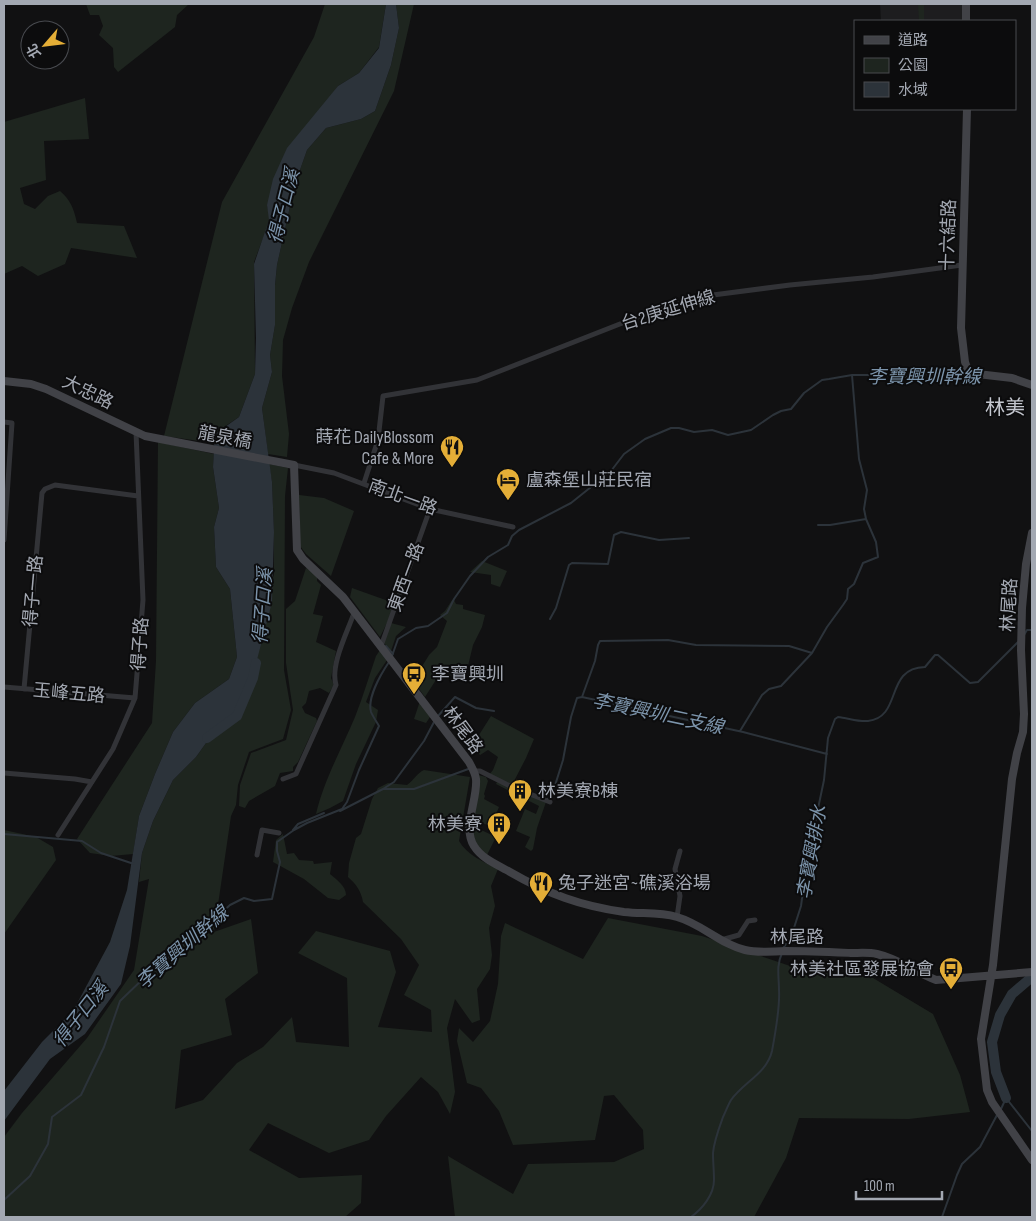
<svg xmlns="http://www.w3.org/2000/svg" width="1036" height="1221" font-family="'Sofia Sans Condensed','Noto Sans TC',sans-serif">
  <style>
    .built { fill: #1d1d1f }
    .green { fill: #1e251f }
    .water { fill: #2c333a }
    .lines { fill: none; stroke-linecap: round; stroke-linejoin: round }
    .stream { stroke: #2c333a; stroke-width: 2 }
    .river { stroke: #2c333a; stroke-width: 10 }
    .street { stroke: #323337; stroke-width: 5 }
    .secondary { stroke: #414247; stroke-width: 8 }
    .labels { text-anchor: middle; stroke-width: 4; stroke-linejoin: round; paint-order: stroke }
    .street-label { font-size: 18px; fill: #a3a8b2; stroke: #0c0c0d }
    .poi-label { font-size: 18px; fill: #a3a8b2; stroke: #0c0c0d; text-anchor: start }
    .water-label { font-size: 19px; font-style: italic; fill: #7c94ab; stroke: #0c0c0d }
    .quarter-label { font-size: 20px; fill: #c4c7cf; stroke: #0c0c0d }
  </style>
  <rect width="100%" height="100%" fill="#111112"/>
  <path class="built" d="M880,4H962V21H881Z"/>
  <path class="green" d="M86,4H189L177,15L175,27L118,72L114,67L113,48L99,35L103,26L99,15H90Z
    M325,4H386L379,47L359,73L338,86L267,205L270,220L254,262L255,374L239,417L215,433L214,443L164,436L222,202L314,37Z
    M396,4H414L394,91L309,262L292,308L283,340L282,376L289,434L287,457L268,454L262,408L272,372L270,355L275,325V285L277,265L295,184L307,150L326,128L361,119L375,111L391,65L399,28Z
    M918,4H924V21H919Z
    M85,98L89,139L44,141L46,180L20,188L24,204L35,209L48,196L60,191C71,200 74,210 77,223L124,226L137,258L71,248L65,264L38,276L22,266L4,274V122Z
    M158,442L214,454L213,467L219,508L214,527L216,567L230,589L237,657L229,679L195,703L173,732L155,774L139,816L133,854L111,856L90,853L77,839L152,723L156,661Z
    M269,464L288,468L285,496L284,670L291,710L283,739L249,752L238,785L236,805L231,816L214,932L251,919L258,973L225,999L232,1035L181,1050L175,1109L203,1100L237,1063L263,1047L292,1017L296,1042L349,1047L347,978L298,953L316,931L390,951L396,972L378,1027L432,1032L431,1010L404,995L419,965L401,939L363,902C361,891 356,884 348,877L349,863L356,838L361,834L372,799L378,788L388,783L407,785C414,780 417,773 424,770L470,777L459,841C467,855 484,862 498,869L491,886L495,906L489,928L492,955L490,969L477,989L480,1020L472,1023L455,999L447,1028L455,1092L450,1114L438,1092L421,1077L386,1116L369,1140L329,1153L268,1123L249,1150L299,1178L362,1175L361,1203L345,1217H4V1137L22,1113L87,1038L134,970L149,879L139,882L142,853L153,821L173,780L196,757L211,736L274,575V532L272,482Z
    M299,495L324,498L354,511L331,576L306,554L300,546Z
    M482,561L507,571L500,587L491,584V575L470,572Z
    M306,568L317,575V581L321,585L313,614L323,616L316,642L336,651L331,678L334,685L329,693L320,688L309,691L306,703L302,707L305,713L316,718L317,721L298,762L293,767V771L280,773L275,786L249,801L245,808L239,806L240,785L251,753L286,740L293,710L286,663V609L295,601Z
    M352,588L394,603L388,621L380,637L350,597Z
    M452,600H454L456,604L463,605V609L485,615L482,627L473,645L468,666L460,669L456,678L441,672L425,697L413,681L429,655L437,647L447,621L440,615L445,611Z
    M391,623L406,627L396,636L391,651L383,642Z
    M380,650L387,660L375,678L366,702L378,710L376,722L356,764L343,801L330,808L316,814C324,780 341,750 355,717C363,697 369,676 376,656Z
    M420,701L430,717L426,723L414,719Z
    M491,716L534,739L526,758L512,785L489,775L493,770L498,757L488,750L480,755L472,746Z
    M478,775L486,777L488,781L484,794L485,796L484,799L499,807L491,826L482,823L479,829L496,837L487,855L481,851L470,833Z
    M497,782L546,802L537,828L533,849L531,851L525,847L530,837L516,831L525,809L536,814L539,806L496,784Z
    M4,830L36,837L53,847L56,860L4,934Z
    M283,834L287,854L294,853L299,860L313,861L314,864L332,862L330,874C337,880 346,886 346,895L339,900L328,898L304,879L273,862L276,840Z
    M608,918L702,936L799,969L868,975L933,1014L960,1075L970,1112L909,1119L799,1118L786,1158L754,1217H455L448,1156L513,1194L528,1164L614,1162L644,1149L643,1130L614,1095L604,1096L595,1140L513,1145L499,1111L481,1088L467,1083L457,1041L459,1028L473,1042L490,1021L498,984L501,936L505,923L583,959Z"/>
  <path class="water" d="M386,4H396L399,28L391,65L375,111L361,119L326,128L307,150L295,184L277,265L275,285V325L270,355L272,372L262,408L272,482L274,532L272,602L252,679L238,709L211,736L196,757L173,780L153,821L142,853L130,946L121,984L85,1034L50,1059L4,1121V1091L42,1042L73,1011L110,942L127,890L139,816L155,774L173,732L195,703L229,679L237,657L230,589L216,567L214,527L219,508L213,467L215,434L239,417L255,374L256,338L254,264L269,220L267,205L273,179L287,148L338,86L359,73L379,48Z"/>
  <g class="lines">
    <path class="stream" d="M818,525H830L866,519
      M550,619L556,608L569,565L572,563L608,564L614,535L621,532L659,540L689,538
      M1024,635L1027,630H1032
      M386,646L393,654
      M392,656L398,639L416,628L428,626L447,613L454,599L470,576L488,557L508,545L512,536L519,530L571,503L611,471L624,454L645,439L671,428H679L694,432L712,430L728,435L751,430L773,415L781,411L791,409L804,393L822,380L829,379L852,375H886L903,378L919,372L938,377H970
      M582,697L595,661L598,645L600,641L668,640L696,645L789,646L812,653L827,627L843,605L847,599L848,589L854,584L863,563L878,557L876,542L866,519L864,509L867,490L859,459L852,375
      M438,716L455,697L476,708L494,711
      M740,731L762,695L769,689L781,686L812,653
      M383,789L394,782L424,741L434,722
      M548,799L552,795L563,760L571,717L577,698L582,697L743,732L827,754
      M340,811L383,789H414L471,768
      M293,830L298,824L324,813
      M4,834L82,841L101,853L134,864
      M783,949L793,931L801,906L807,861L824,780L828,738L835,719L838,717C848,718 858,722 868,721C903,717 884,668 925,667L935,655H938L970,683L978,682L1018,642
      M1001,1109L1006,1098L1032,1131
      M4,1200L30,1176L48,1144L52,1117L81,1095L104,1047L120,1001L146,976L193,936L207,926L230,905L244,898L254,901L272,899L280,862L277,851V842L294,830L307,823L342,809L347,802L359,770L379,726C377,722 373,717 371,712C367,698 381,674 389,662
      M691,1217C702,1209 714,1195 714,1180C714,1171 713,1162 713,1153C714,1141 719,1128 723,1117C726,1111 728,1105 731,1100C744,1082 767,1073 772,1051C775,1035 780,1006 779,990C779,977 776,966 782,953
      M942,1217L957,1175L962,1164L980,1147L997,1115"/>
    <path class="river" d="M207,738L237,716L253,678L256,663
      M1006,1098L996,1072L992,1042L1000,1015L1012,994L1032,977"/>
    <path class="street" d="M4,422L12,423L4,540
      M294,465L334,473L430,509L513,527
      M364,483L378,440L383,396L477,380L653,311L713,295L790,285L873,277L962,265
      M381,646L430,509
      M4,687L135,698
      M24,689L42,493L45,489L55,485L138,496
      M474,771H480L510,786L550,802
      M4,773L75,779L92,782
      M283,779L296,774L336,685C330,665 347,633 354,613
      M58,835L113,749L135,698L143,600L136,432
      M257,855L262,830L279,833
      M677,917L680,896L675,869L680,851
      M721,940L739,935L748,921L755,920"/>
    <path class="secondary" d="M966,21V4
      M967,109L961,328L965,362L969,373L1012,378L1032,385
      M4,381L31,384L46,389L145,436L294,465L297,550L303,559L343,597L469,762C472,768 475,772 476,779C478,799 462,828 474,846C482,859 498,865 510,872C548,894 581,906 624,912C642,914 659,912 677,917C702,924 720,944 745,950C758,953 772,952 786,951C808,951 829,952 851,953C859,953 869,952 877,954C899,959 915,972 936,980L1032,972
      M1032,533L1026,564L1022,608L1021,650L1024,714L1023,732L1017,753L1012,779L993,965L981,1039L987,1090L992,1102L1032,1160"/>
  </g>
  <defs>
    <g id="restaurant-pin" transform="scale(1.25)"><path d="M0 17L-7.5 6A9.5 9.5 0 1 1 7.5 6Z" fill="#e4ae37" stroke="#0c0c0d"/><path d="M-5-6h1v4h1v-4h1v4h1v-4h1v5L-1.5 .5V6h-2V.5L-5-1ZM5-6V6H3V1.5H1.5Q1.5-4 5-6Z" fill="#111"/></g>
    <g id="hotel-pin" transform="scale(1.25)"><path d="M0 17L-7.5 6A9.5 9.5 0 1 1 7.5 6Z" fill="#e4ae37" stroke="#0c0c0d"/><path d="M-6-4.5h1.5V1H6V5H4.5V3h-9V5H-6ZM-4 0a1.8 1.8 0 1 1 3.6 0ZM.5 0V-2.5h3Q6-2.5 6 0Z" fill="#111"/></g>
    <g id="bus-pin" transform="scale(1.25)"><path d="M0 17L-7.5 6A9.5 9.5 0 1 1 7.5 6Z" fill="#e4ae37" stroke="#0c0c0d"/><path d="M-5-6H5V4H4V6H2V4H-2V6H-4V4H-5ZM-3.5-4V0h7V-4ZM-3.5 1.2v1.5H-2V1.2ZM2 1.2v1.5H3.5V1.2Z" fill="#111"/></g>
    <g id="building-pin" transform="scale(1.25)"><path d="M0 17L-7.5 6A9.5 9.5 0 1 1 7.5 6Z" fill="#e4ae37" stroke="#0c0c0d"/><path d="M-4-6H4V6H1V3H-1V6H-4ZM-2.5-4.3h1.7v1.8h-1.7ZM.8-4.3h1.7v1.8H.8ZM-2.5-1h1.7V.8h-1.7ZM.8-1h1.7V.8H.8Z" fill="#111"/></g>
  </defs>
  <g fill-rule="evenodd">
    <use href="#restaurant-pin" x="452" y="447"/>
    <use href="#hotel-pin" x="508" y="480"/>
    <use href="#bus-pin" x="414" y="674"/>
    <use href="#building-pin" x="520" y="791"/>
    <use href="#building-pin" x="499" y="824"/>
    <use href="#restaurant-pin" x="541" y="883"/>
    <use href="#bus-pin" x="951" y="969"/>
  </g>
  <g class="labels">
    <g class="street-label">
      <text transform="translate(948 235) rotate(-88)" y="6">十六結路</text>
      <text transform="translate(668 310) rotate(-17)" y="6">台2庚延伸線</text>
      <text transform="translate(88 392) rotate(26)" y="6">大忠路</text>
      <text transform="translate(225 437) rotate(11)" y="6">龍泉橋</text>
      <text transform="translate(403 497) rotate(20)" y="6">南北一路</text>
      <text transform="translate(406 577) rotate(-70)" y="6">東西一路</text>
      <text transform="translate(33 591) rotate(-85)" y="6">得子一路</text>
      <text transform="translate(1009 605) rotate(-87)" y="6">林尾路</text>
      <text transform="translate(140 644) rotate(-86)" y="6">得子路</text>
      <text transform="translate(69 693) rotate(5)" y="6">玉峰五路</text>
      <text transform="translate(463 730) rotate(54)" y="6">林尾路</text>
      <text x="797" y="943">林尾路</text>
    </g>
    <g class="poi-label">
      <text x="434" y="443" text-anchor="end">蒔花 DailyBlossom<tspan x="434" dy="21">Cafe &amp; More</tspan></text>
      <text x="526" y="486">盧森堡山莊民宿</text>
      <text x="432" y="680">李寶興圳</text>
      <text x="538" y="797">林美寮B棟</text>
      <text x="482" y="830" text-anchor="end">林美寮</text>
      <text x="558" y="889">兔子迷宮~礁溪浴場</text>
      <text x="934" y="975" text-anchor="end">林美社區發展協會</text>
    </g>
    <g class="water-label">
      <text transform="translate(283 206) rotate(-76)" y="7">得子口溪</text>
      <text x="924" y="383">李寶興圳幹線</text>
      <text transform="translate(262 606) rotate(-86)" y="7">得子口溪</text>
      <text transform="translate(658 713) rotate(12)" y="7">李寶興圳二支線</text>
      <text transform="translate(811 852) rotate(-80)" y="7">李寶興排水</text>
      <text transform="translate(182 947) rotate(-41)" y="7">李寶興圳幹線</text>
      <text transform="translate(80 1014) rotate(-52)" y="7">得子口溪</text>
    </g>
    <g class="quarter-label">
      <text x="1005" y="414">林美</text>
    </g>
  </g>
  <rect width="1036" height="1221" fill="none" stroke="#a3a8b2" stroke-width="10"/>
  <rect x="854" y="20" width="162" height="90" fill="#0c0c0d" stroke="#484a4f"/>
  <rect x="864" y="36" width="25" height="8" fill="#414247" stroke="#484a4f"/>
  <text x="898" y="45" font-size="15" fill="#a3a8b2">道路</text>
  <rect x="864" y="58" width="25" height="15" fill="#1e251f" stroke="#484a4f"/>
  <text x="898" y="70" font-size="15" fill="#a3a8b2">公園</text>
  <rect x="864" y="82" width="25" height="15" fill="#2c333a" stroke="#484a4f"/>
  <text x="898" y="95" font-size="15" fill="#a3a8b2">水域</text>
  <g transform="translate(45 45) rotate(242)"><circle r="24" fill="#0c0c0d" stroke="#484a4f"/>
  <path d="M0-4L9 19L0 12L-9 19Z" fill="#e4ae37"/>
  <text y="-8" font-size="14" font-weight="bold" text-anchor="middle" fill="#a3a8b2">北</text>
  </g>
  <path d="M856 1191v8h86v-8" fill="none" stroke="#a3a8b2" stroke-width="2.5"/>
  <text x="864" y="1191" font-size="15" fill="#a3a8b2" stroke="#0c0c0d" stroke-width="4" paint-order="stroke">100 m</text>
</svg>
